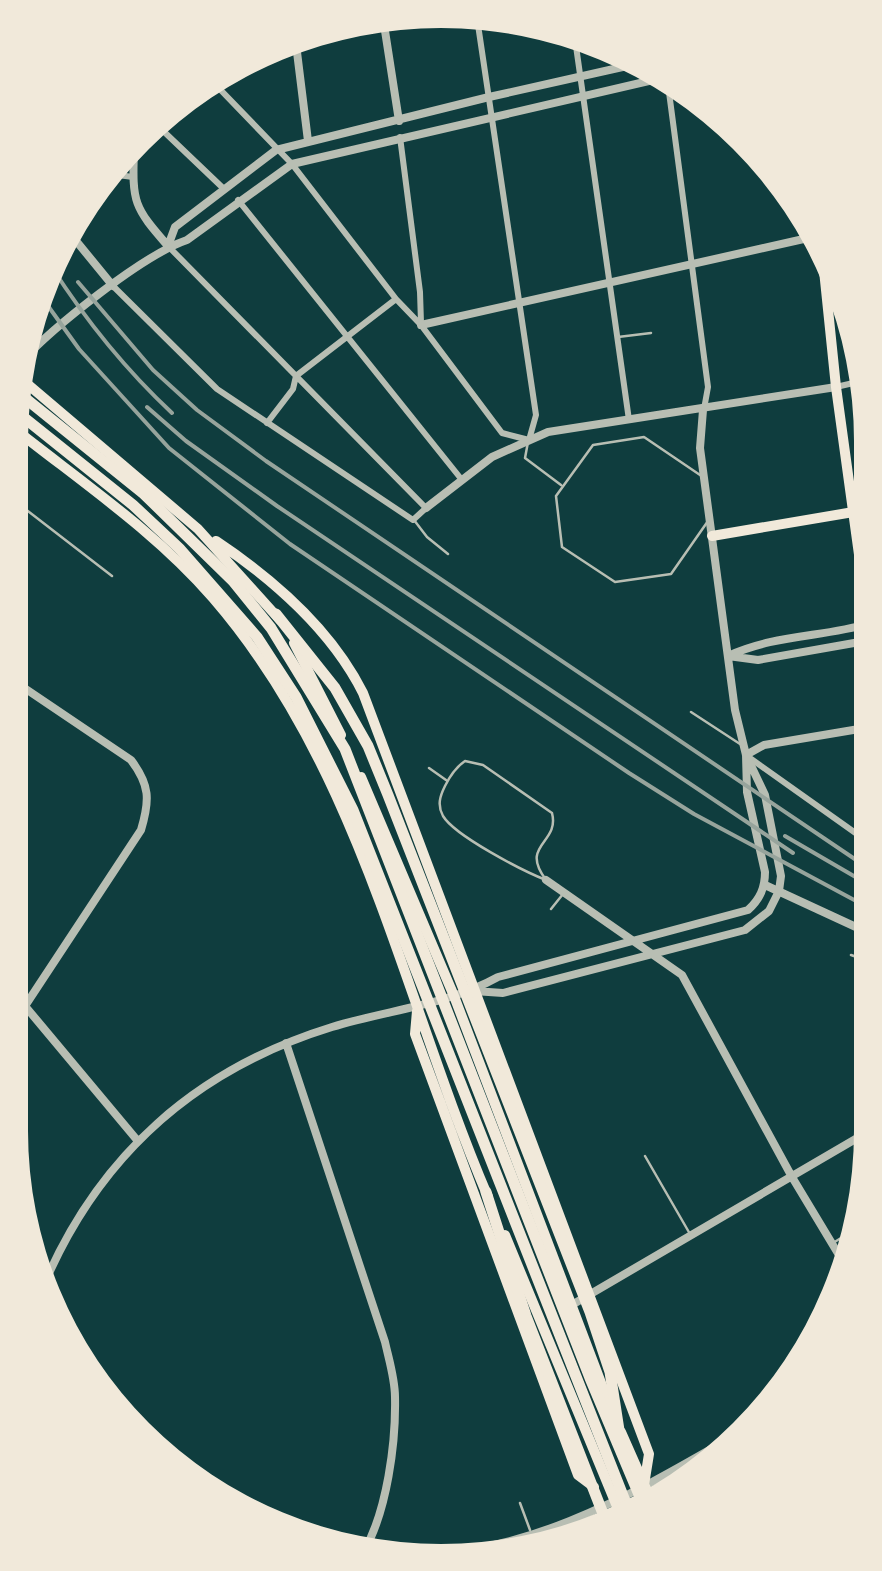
<svg xmlns="http://www.w3.org/2000/svg" width="882" height="1571" font-family="'Zilla Slab',serif">
  <style>
    .lines { fill: none; stroke-linecap: round; stroke-linejoin: round }
    .service { stroke: #b8beb3; stroke-width: 2.5 }
    .minor { stroke: #b8beb3; stroke-width: 6 }
    .tertiary { stroke: #b8beb3; stroke-width: 8 }
    .primary { stroke: #f1e9da; stroke-width: 10 }
    .trunk { stroke: #f1e9da; stroke-width: 10 }
    .motorway { stroke: #f1e9da; stroke-width: 11 }
    .rail { stroke: #97a49c; stroke-width: 4 }
  </style>
  <rect width="100%" height="100%" fill="#0f3d3e"/>
  <g class="lines">
    <path class="service" d="M618,337L651,333
      M528,442L525,458L561,485
      M703,477L644,437L593,445L556,496L562,547L615,582L671,574L708,521
      M11,498L112,576
      M414,520L427,537L448,554
      M691,712L740,744
      M465,761L483,765L552,813C560,844 519,844 546,880C523,871 455,836 443,816C437,805 440,796 445,786C450,776 456,767 465,761Z
      M429,768L446,780
      M551,909L563,894
      M851,955L871,962
      M645,1156L690,1234
      M833,1243L857,1228
      M520,1503L530,1530"/>
    <path class="minor" d="M575,39L629,420
      M667,77L708,387L704,409
      M210,79L292,164L396,299L421,325L502,433L529,440L536,415L477,18
      M158,126L224,189
      M400,137L420,292L421,323
      M110,174L133,177
      M238,200L462,480
      M113,286L217,389L413,520L426,508L168,246
      M836,387L862,381
      M267,423L293,389L296,376L396,299
      M747,756L871,844"/>
    <path class="tertiary" d="M383,18L399,121
      M296,44L308,141
      M134,150C132,203 134,207 168,246
      M68,231L113,286
      M168,246L175,227L276,150L489,97L636,64
      M28,325L38,343
      M421,325L817,236
      M21,362C53,327 143,255 187,240L292,164L666,77
      M426,508L492,457L548,432L836,387
      M728,656L758,660L871,640
      M728,656C773,635 822,637 868,624
      M11,679L131,760C150,785 150,800 141,830L25,1006
      M746,755L764,745L871,727
      M546,880L682,975L792,1177L848,1270
      M765,885L871,934
      M474,991L503,993L745,930L769,911L779,891L781,876L765,795L746,755L735,710L700,448L703,410
      M10,998L25,1006L137,1140
      M286,1043L385,1342C389,1360 395,1379 395,1397C396,1443 387,1511 364,1551
      M43,1287C98,1156 196,1069 332,1027C387,1010 448,1005 498,977L748,910C760,899 765,888 765,872L747,792L746,755
      M570,1306L871,1130
      M391,1554C519,1562 632,1495 739,1433"/>
    <path class="primary" d="M712,536L871,509"/>
    <path class="trunk" d="M822,251L836,387L871,642
      M18,376L198,529L280,620
      M11,426C80,481 155,531 213,598C361,769 402,995 488,1197
      M216,541C273,579 332,631 363,693L649,1454L644,1485
      M294,643L341,735
      M361,777L454,996L614,1417
      M417,1011L415,1034L578,1475L594,1487
      M505,1235L621,1516
      M621,1432L651,1500"/>
    <path class="motorway" d="M15,390L144,494L233,581L271,628L345,749L590,1378L643,1504
      M12,408L133,505L180,549L257,637L296,697L353,810L629,1511
      M276,614L335,688L368,746L388,795L590,1312L610,1372L621,1443
      M486,1192L526,1316L607,1524"/>
    <path class="rail" d="M51,266C85,319 126,370 172,413
      M78,282L153,370L197,410L266,461L871,870
      M38,292L79,349L169,448L290,544L629,773L694,814L871,909
      M147,407L186,441L277,506L793,853
      M785,836L871,886"/>
  </g>
  <path d="M0 0H882V1571H0ZM441 28H441A413 413 0 0 1 854 441V1131A413 413 0 0 1 441 1544H441A413 413 0 0 1 28 1131V441A413 413 0 0 1 441 28Z" fill="#f1e9da" fill-rule="evenodd"/>
</svg>
